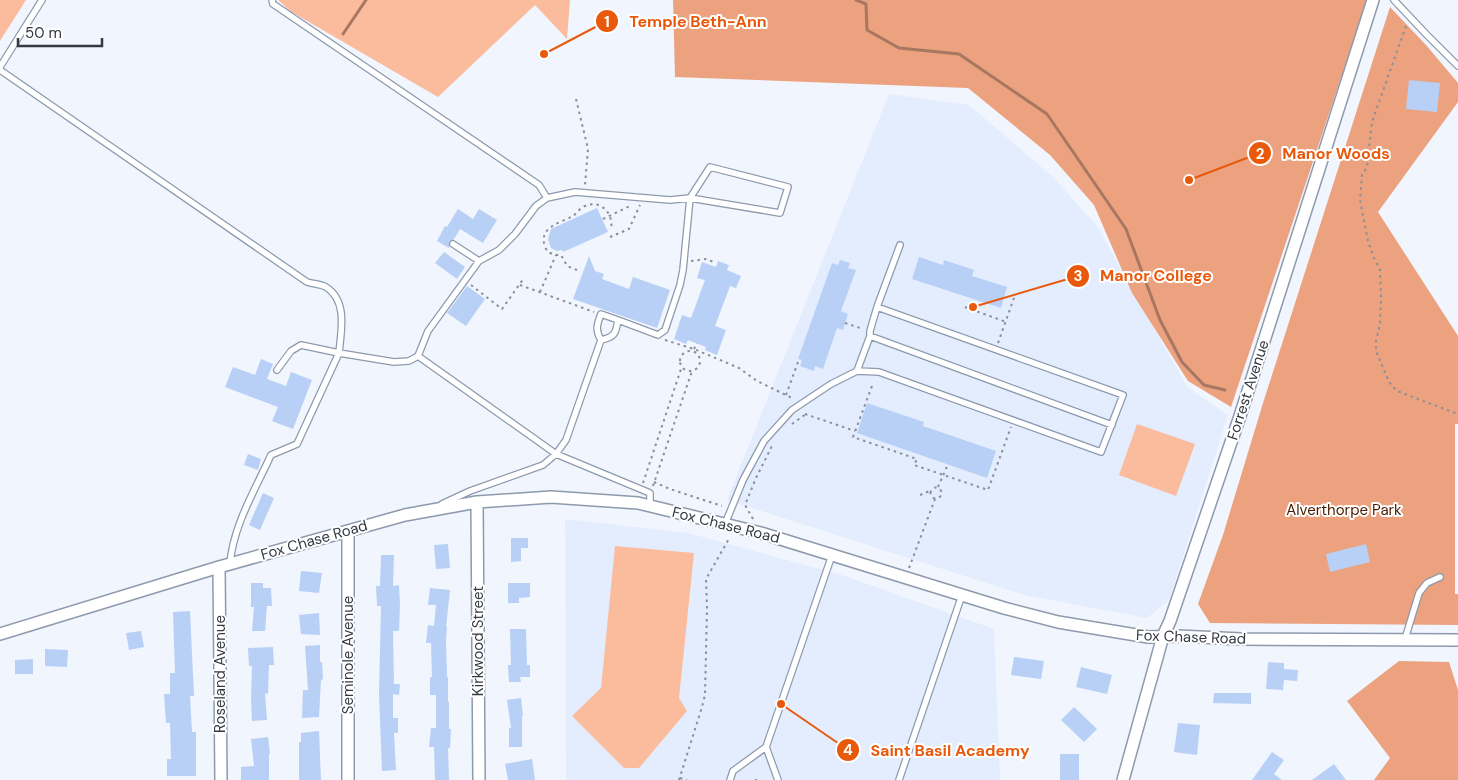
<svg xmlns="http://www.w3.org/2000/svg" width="1458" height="780" font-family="'DM Sans',sans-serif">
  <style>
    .built { fill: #e3edfe }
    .green { fill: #fbbb9d }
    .forest { fill: #eca27f }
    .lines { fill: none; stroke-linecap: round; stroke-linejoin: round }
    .stream { stroke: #a87762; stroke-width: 3 }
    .building { fill: #b8d0f6 }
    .service-casing { stroke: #8d9aad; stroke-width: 8 }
    .minor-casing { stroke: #8d9aad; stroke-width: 14 }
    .path { stroke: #8a8f98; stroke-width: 2; stroke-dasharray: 2.5 4; stroke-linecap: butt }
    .service { stroke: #fff; stroke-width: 5.5 }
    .minor { stroke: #fff; stroke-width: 11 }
    .labels { text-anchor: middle; stroke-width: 4; stroke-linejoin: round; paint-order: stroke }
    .street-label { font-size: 15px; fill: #343942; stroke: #fff }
    .park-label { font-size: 15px; fill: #491c02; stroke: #fff }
    .leader { fill: none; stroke: #e8590c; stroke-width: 2 }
    .callout-dot { fill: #e8590c; stroke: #fff; stroke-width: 2 }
    .mark-label { font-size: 15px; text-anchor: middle; font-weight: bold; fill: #fff }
    .callout-label { font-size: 16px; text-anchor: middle; font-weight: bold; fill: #e8590c; stroke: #fff; stroke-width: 4; stroke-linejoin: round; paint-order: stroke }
  </style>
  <rect width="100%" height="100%" fill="#f0f5fe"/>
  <path class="built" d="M889,94L969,105L1053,177L1097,226L1187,387L1228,415L1169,600L1147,618L1024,595L727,500Z
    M565,519L688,533L845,576L994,629L1000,780H566Z"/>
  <path class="green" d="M0,0H26L0,41Z
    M278,0H570L567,39L535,5L438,97L290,11Z
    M1137,424L1195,444L1176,496L1119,475Z
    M615,546L694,553L679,698L687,711L639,768H624L572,716L601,688Z"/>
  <path class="forest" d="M673,0H1367L1231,407L1188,381L1132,293L1094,205L1050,155L968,88L675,77Z
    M1390,7L1426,45L1458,83V102L1378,212L1458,336V424H1455V594H1458V625L1210,623L1198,604L1223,535L1263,403Z
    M1399,661L1449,662L1458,690V780H1374L1390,758L1347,701Z"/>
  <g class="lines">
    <path class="stream" d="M856,0L866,4L867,30L899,48L959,54L1047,114L1126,229L1160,320L1182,362L1204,385L1225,390
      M343,34L366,0"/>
  </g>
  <path class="building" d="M1409,80L1440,83L1437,112L1406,109Z
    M597,208L608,232L563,252L562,250L557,251L551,248L548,239L551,229Z
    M458,209L473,219L479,209L497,220L483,243L460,229L454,239L449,242V248L437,241L445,226L447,227Z
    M444,252L465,267L457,279L435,263Z
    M589,256L595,271L604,274L602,279L629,289L633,277L670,290L657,328L573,299Z
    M919,257L943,265L944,260L974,270L972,276L1007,287L1001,308L912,279Z
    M840,260L850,263L848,268L856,270L841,311L848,314L843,330L837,328L823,369L815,366L814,371L800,366L802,360L798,359L832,263L838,265Z
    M718,261L729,265L727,270L741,276L736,288L730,286L715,326L726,330L717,355L705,350L706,347L688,340L686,344L674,339L682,315L691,318L705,280L697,278L702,262L716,267Z
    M467,286L485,299L466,326L447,313Z
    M261,359L273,364L267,379L286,386L291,372L312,380L293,429L272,421L278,407L225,387L233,367L255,375Z
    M867,403L924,422L923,426L996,451L987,478L857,433Z
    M248,454L261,459L258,470L244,465Z
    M263,493L274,498L260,530L249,525Z
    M511,538H528V548H521V561L511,562Z
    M448,544L450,568L436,569L434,545Z
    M1366,544L1370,562L1330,572L1326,554Z
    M381,555H394L393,586L399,585L400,605L399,631H393L394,684H400L399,695L393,694V718H398V733H394L396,770L382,771L379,694L381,606H377L376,586H380Z
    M301,571L322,573L319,593L299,591Z
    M251,583H263V588H271L272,606H267L265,631H252L254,607H251Z
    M508,583H530V597L519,598V603H508Z
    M430,588L450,590L446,627H447L446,641L447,677H448V702H449V729H451L450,748H448L449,780H435L434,747H429L431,728H436V695H430V677H432L431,643H426L428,625L434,626L436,605H428Z
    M190,611L194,696H190L192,732H196V776H167V759H171L170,723H166L164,694H170V673H175L173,612Z
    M319,613L320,635L301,634L299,615Z
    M510,629H526L527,665H530V677H520L521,682H509L508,665H511Z
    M141,631L144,647L129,650L126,633Z
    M320,645V662H322L323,679L321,680L319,717L302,718L303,690H308L305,646Z
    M273,647L274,665H269L268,694L265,693L267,720L252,721L251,699L252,666H249L248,648Z
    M45,649L68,650L67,667L45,666Z
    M1014,657L1044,661L1041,679L1011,675Z
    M33,659V674H15V660Z
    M1268,662L1284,663V669L1298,670L1297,681L1284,680L1283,690L1266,689Z
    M1081,667L1112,675L1107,694L1076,687Z
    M1214,693H1251V704L1213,703Z
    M521,698L523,716H522V747H509V728H511L507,700Z
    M1074,707L1097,729L1084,742L1061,720Z
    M1178,723L1200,725L1197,755L1174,752Z
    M319,731L321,780H299V742H301V733Z
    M268,737L270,754H269V780H241V767L254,766L251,739Z
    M1272,752L1284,760L1274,774L1282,780H1252Z
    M1060,754H1079V780H1060Z
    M532,759L535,780H508L505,764Z
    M1334,764L1346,780H1312Z"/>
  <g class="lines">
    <g class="service-casing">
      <path id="service" d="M272,0L273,4L539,185L547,198
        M1394,0L1427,35L1458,66
        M0,67L42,0
        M0,70L307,282C313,284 321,284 326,287C348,301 341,331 339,353L301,345L291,351L277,370
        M453,244L479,261L428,331L418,356L556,454L650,493V506
        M877,307L900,245
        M870,336L1112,425
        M601,340C595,330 597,324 601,314L618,320
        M442,504L470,491L543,465L556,454L566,440L601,340C615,337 616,333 618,320L658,335L665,330L680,285L683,270L690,198L710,167L788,187L780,213L690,198L670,200L575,192L547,198L536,206L515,234L499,250L479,261
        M725,524L743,480L764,441L792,410L831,384L857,371L879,372L1101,452L1123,395L877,307L870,331V336L857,371
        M230,564C233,526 255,490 271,455L297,444L339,353L394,362L409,361L418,356
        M1405,639L1419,593L1427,583L1440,577
        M766,747L778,780
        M730,780L733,771L766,747L832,555
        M899,780L962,595"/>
    </g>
    <g class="minor-casing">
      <path id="minor" d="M477,502L479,780
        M348,531V780
        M219,567L221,780
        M0,634L219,567L405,515L477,502L551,497L638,503L761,533L1004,608L1058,622L1148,637L1178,636L1241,639L1458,640
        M1123,780L1163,636L1170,621L1240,416L1373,0"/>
    </g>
    <path class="path" d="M1406,26L1372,122L1367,167L1362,175L1360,200L1368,241L1373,256L1380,270L1381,297L1380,324L1376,341V351L1389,382L1397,391L1458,414
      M576,99L588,149L585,185
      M603,219L630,206
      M610,237L629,229L640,205
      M691,261L706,259L716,263
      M577,270L567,266L561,255C554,255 548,254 545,247C538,227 560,223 573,216C577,213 580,208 585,206C601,199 614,214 611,229
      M471,285L502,309L524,278
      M520,285L594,312
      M540,292L556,255
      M965,307L1006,322
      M845,323L863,329
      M665,340L694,349L739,368L757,381L792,398
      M998,343L1015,295
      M694,349L697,343
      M680 361a10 10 0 1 1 20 0a10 10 0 1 1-20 0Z
      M872,386L853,437L917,459L914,465L988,490L1011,427
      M786,395L798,362
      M805,414L855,431
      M792,424L806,414
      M654,482L670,489L722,506
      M643,483L682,366
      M653,486L692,371
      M938,487L948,464
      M930.5 493a5.5 5.5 0 1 1 11 0a5.5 5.5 0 1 1-11 0Z
      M920,495L932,490
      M753,519L745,505L756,478L773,444
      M909,568L935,499
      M680,778L687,780
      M679,780L702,707L705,695L707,607L706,579L730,537
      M756,780V779"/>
    <use href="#service" class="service"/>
    <use href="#minor" class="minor"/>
  </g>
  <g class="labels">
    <g class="street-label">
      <text transform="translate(1248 390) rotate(-72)" y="5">Forrest Avenue</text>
      <text transform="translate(726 525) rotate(14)" y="5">Fox Chase Road</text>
      <text transform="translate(314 540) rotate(-16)" y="5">Fox Chase Road</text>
      <text transform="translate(1191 637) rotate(2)" y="5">Fox Chase Road</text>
      <text transform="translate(478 641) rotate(-90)" y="5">Kirkwood Street</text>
      <text transform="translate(348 655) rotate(-90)" y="5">Seminole Avenue</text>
      <text transform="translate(220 674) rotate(-90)" y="5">Roseland Avenue</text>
    </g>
    <g class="park-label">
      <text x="1344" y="515">Alverthorpe Park</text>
    </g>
  </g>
  <path class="leader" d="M544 54L607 21M1189 180L1260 153M973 307L1078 276M781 704L848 750"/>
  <g class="callout-dot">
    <circle cx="544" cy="54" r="5"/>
    <circle cx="1189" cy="180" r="5"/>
    <circle cx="973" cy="307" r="5"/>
    <circle cx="781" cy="704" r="5"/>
    <circle cx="607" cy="21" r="12"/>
    <circle cx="1260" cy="153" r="12"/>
    <circle cx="1078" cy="276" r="12"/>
    <circle cx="848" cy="750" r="12"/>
  </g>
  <g class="mark-label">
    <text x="607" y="27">1</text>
    <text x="1260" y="159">2</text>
    <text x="1078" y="281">3</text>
    <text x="848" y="755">4</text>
  </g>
  <g class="callout-label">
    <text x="698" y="27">Temple Beth-Ann</text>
    <text x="1336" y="159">Manor Woods</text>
    <text x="1156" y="281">Manor College</text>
    <text x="950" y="756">Saint Basil Academy</text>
  </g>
  <path d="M18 38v8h84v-8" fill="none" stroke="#343942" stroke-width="2.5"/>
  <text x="25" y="38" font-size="15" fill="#343942" stroke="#ffffff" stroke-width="4" paint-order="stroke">50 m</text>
</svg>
